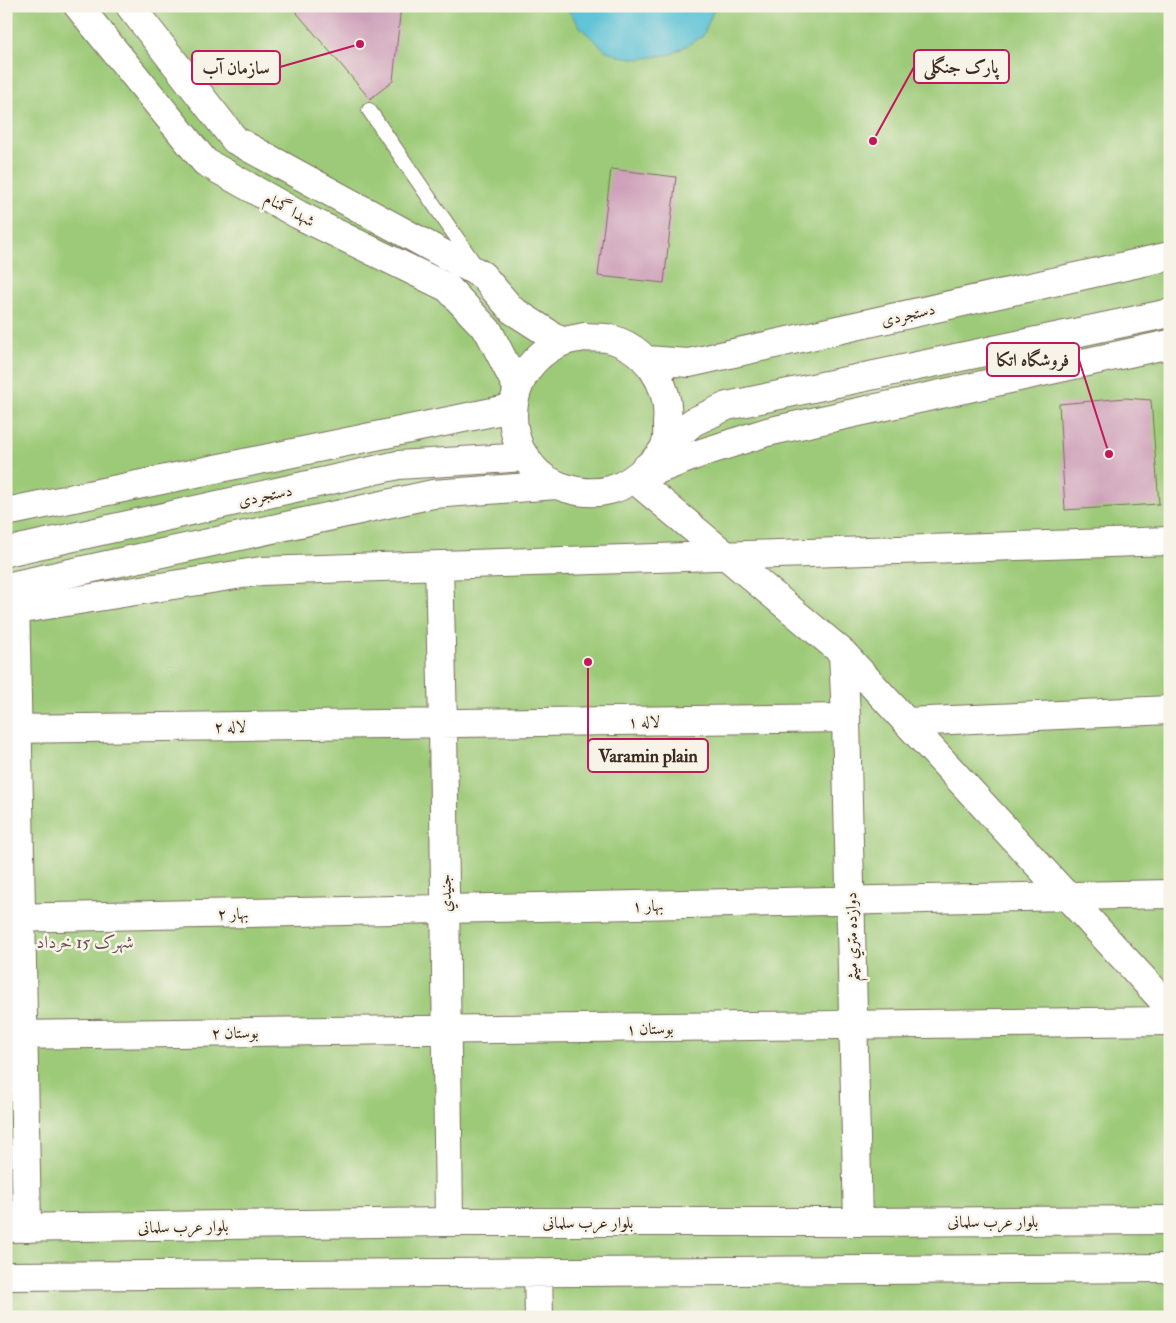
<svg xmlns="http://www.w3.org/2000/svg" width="1176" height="1323" font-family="'IM FELL Double Pica',Amiri,serif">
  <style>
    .green { fill: #9dca78; stroke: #6c7a4b }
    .water { fill: #5ac1d6; stroke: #4a767a }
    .building { fill: #cea0b9 }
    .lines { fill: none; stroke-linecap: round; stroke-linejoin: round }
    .service-casing { stroke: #7b6d5d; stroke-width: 16 }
    .minor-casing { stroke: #7b6d5d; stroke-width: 30 }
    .tertiary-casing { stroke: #7b6d5d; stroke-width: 30 }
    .primary-casing { stroke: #7b6d5d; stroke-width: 30 }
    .service { stroke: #fff; stroke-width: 14 }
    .minor { stroke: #fff; stroke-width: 28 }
    .tertiary { stroke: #fff; stroke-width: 28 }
    .primary { stroke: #fff; stroke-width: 28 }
    .labels { text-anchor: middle; stroke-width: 5; stroke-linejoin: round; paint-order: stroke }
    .street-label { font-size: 16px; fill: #3b2a1e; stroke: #f7f3e8 }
    .neighbourhood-label { font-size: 18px; fill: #6e5354; stroke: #f7f3e8 }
    .leader { fill: none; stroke: #c2185b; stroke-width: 2 }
    .callout-dot { fill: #c2185b; stroke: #f7f3e8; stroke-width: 2 }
    .callout { fill: #f7f3e8; stroke: #c2185b; stroke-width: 2 }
    .callout-label { font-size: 18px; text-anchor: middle; font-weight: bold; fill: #3b2a1e }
  </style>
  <rect width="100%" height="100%" fill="#f7f3e8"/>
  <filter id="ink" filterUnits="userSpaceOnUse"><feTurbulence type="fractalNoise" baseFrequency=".02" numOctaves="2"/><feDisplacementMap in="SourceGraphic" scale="10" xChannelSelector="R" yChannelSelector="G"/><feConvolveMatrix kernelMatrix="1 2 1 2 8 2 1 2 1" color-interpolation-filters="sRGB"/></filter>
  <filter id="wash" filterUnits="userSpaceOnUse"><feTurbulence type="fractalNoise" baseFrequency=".0096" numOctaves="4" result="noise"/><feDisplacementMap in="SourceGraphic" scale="20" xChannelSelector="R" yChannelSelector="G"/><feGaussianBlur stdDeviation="1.12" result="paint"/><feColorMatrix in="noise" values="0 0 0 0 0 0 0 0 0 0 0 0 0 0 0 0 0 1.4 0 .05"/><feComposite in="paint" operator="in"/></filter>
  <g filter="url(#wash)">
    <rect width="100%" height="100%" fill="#f3e9d3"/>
    <path class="green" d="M6,6H1170V1317H6Z"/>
    <path class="water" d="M565,6H715L703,36L672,54L639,59L619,56L605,50L582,29Z"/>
    <g id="blocks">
      <path class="building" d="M291,6H401L393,81L370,99Z
        M611,169L676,177L664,283L598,276Z
        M1125,398L1151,400L1159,504L1065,510L1059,404Z"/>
    </g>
  </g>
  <g filter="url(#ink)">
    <use href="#blocks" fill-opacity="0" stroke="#7b6d5d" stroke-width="1"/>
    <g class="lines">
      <g class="service-casing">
        <path id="service" d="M369,110L476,266"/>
      </g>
      <g class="minor-casing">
        <path id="minor" d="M634,479L843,653L1170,1008
          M439,565L443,723L449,1222
          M15,592L27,1228
          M16,610L261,571L1170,541
          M843,653L846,718L858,1222
          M907,722L1170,710
          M6,729L846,718
          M6,918L1170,894
          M6,1035L1170,1021"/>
      </g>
      <g class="tertiary-casing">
        <path id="tertiary" d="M78,6L205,162L299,215L448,288L489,332L517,387
          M130,6L235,140L482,275L512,310L562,342
          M634,479L701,453L767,432L1170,344
          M6,587L433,494L557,485
          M6,1228L449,1222H858L1170,1220
          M538,1272L539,1317
          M6,1276L1170,1268"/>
      </g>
      <g class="primary-casing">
        <path id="primary" d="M584,337C592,338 600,337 607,338C646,347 671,385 667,423C667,430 668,440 665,446C662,453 654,461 648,466C637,477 625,486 610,490C584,497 547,487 531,465C527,459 521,453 519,446C503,405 521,359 562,342C569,339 577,339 584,337Z
          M646,360L689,363L1170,256
          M665,446L693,422L727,406L1170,313
          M6,512L512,408
          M6,552L398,465L526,457"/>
      </g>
      <use href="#service" class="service"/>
      <use href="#minor" class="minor"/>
      <use href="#tertiary" class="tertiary"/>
      <use href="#primary" class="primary"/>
    </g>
  </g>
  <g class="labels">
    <g class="street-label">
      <text transform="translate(290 209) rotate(28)" y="6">شهدا گمنام</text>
      <text transform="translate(908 314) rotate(-13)" y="6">دستجردی</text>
      <text transform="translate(265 495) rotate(-12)" y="6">دستجردی</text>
      <text transform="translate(644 721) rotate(-1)" y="6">لاله ۱</text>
      <text transform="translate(230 726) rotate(-1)" y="6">لاله ۲</text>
      <text transform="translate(445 893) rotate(-91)" y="6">جنيدي</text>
      <text transform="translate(648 905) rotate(-1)" y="6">بهار ۱</text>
      <text transform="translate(233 913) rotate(-1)" y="6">بهار ۲</text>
      <text transform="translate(851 937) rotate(-91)" y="6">دوازده متري میثم</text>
      <text transform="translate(650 1028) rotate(-1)" y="6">بوستان ۱</text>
      <text transform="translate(235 1032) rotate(-1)" y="6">بوستان ۲</text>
      <text x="993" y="1227">بلوار عرب سلمانی</text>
      <text x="588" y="1228">بلوار عرب سلمانی</text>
      <text transform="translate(183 1226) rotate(-1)" y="6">بلوار عرب سلمانی</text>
    </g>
    <g class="neighbourhood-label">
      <text x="85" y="948">شهرک 15 خرداد</text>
    </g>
  </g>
  <path class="leader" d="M873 141L914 67M360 44L280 67M1109 454L1079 360M588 662L588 755"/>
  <g class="callout-dot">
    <circle cx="873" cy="141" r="5"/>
    <circle cx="360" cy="44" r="5"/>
    <circle cx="1109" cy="454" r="5"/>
    <circle cx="588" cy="662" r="5"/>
  </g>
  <g class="callout">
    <rect x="914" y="50" width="95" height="33" rx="5"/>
    <rect x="192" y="51" width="88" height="33" rx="5"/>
    <rect x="987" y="343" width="92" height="33" rx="5"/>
    <rect x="588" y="739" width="120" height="33" rx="5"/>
  </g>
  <g class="callout-label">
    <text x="961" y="73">پارک جنگلی</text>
    <text x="236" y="74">سازمان آب</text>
    <text x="1033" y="366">فروشگاه اتکا</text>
    <text x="648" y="762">Varamin plain</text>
  </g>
  <rect width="1176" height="1323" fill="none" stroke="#f7f3e8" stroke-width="25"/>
</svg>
